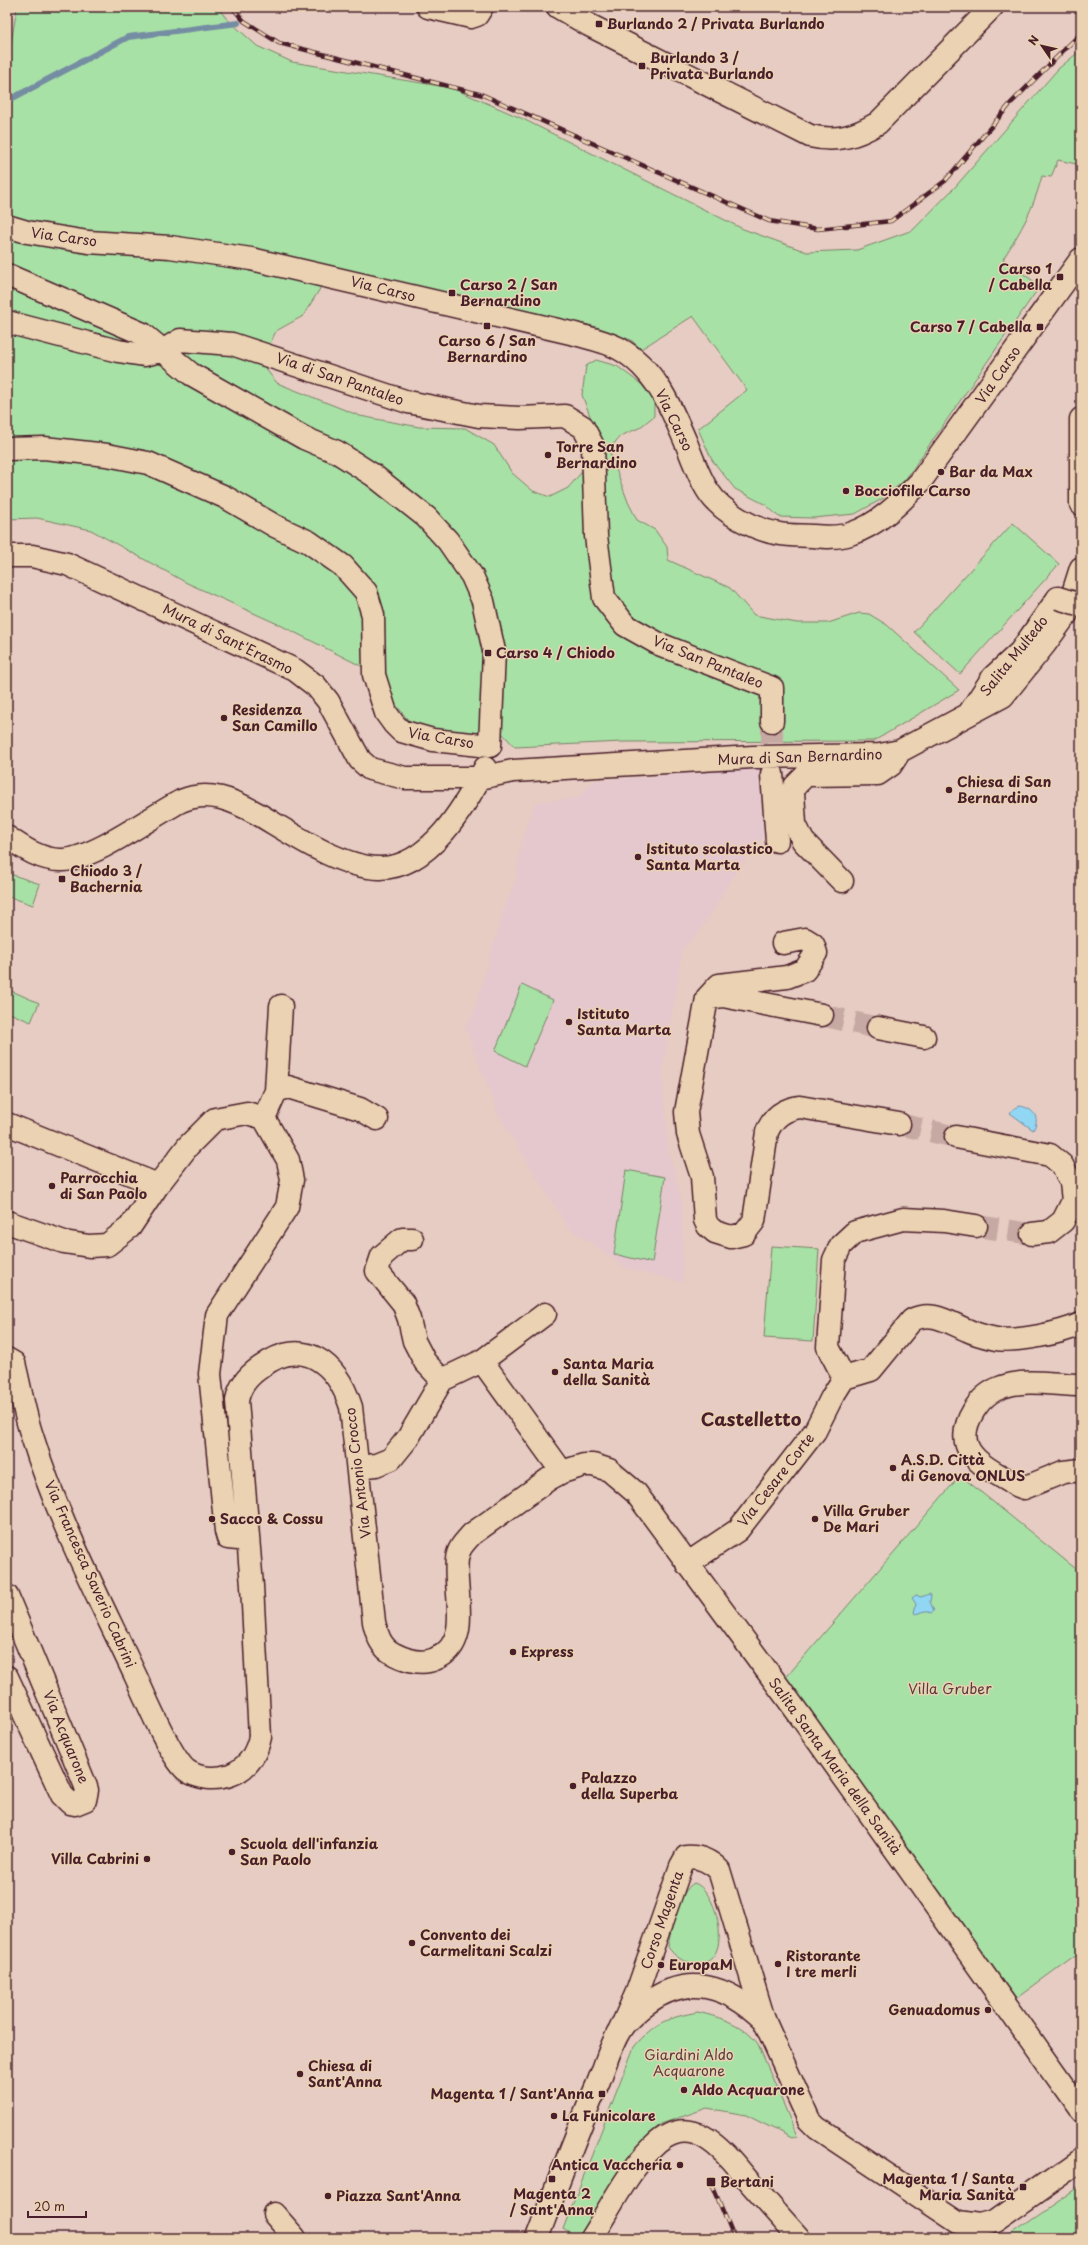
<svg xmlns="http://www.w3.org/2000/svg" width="1088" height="2245" font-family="'Playpen Sans',sans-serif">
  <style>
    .built { fill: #e4c8ce }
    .green { fill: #a8e1a5; stroke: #798068 }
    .water { fill: #91d6f3; stroke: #758da3 }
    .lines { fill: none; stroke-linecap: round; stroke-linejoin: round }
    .stream { stroke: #758da3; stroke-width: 6 }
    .street-tunnel { stroke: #c7a9a4; stroke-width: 22; stroke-dasharray: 22 11; stroke-linecap: butt }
    .street-casing { stroke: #4a1f2b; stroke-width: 25 }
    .secondary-casing { stroke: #4a1f2b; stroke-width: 25 }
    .street { stroke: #ead2b2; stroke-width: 22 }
    .secondary { stroke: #ead2b2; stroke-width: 22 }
    .rail-casing { stroke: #4a1f2b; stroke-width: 4.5 }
    .rail { stroke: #ead2b2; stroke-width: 3; stroke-dasharray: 9; stroke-linecap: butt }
    .street-bridge-casing { stroke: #4a1f2b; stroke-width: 25; stroke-linecap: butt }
    .street-bridge { stroke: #ead2b2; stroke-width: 22 }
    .poi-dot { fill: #4a1f2b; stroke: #ead2b2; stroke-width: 1.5 }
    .labels { text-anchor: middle; stroke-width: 3; stroke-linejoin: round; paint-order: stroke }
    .poi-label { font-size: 14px; font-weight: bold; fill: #4a1f2b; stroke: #ead2b2; text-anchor: start }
    .street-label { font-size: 14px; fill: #4a1f2b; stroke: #ead2b2 }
    .park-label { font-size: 14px; fill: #583c3d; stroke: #ead2b2 }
    .district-label { font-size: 18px; font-weight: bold; fill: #4a1f2b; stroke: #ead2b2 }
  </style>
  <rect width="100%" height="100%" fill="#e6ccc2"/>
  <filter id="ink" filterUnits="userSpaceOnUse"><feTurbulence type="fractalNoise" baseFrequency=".025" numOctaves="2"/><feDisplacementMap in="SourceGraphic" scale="8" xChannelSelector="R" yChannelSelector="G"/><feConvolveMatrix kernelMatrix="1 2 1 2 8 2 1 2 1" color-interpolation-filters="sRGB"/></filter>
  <g filter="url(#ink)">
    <path class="built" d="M765,768L772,826L739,867L702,928L681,950L678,983L669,1026L662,1076L669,1153L682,1202L683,1282L628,1269L568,1227L499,1116L465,1026L472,1018L503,913L517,877L519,854L535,802L578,798L594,781Z"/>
    <path class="green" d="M17,7H218L225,17L257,46L292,62L452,88L521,118L743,229L807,252L857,250L913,230L956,186L1058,69L1081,50V165L1058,160L1051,177L1042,176C1033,210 1022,229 1003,259L1040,286L905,480L882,499L855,514L813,518L779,517L766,505L735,489L712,460L698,429L747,390L693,316L641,349L631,340L593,326L331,271L303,316L276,331L261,363L277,383L360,416L419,427L465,428L494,445L512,473L533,491L550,497L568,488L586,467L592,421L582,395L586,366L596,360L617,366L641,384L654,400V416L639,428L620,436L609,450L628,502L637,520L655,530L667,547L668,560L730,588L754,615L797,623H828L859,613L869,614L887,625L959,690L874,741L622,742L515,747L501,732L475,735L431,729L408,720L375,678L361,666L280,625L187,583L91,530L37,518L7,519V49L10,50Z
      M1013,523L1059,564L960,674L914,632Z
      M7,873L40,884L33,905L7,896Z
      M522,985L553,1000L525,1066L495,1051Z
      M7,989L39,1003L31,1022L7,1012Z
      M626,1170L665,1177L652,1263L614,1254Z
      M771,1246L819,1249L813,1341L764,1338Z
      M961,1476L1081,1573V1951L1014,2000L782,1682L958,1478Z
      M694,1883C720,1891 735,1970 693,1963C682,1961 675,1957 668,1947C671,1930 678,1892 694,1883Z
      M698,2012C722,2018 743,2024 758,2044L797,2136L792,2138L746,2115L707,2108L661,2124L647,2136L577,2238L563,2229L634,2047C655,2022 667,2018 698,2012Z
      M1081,2185V2238H1004L1074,2190Z"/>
    <path class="water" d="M1020,1106C1033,1108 1041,1118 1033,1130L1010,1113L1013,1109Z
      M929,1594L931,1595L930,1602L934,1611L932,1613L924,1611L916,1614L914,1613L916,1604L912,1598L916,1595L921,1597Z"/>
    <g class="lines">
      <path class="stream" d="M7,101L128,37L238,23"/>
      <path class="street-tunnel" d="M772,721V774
        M822,1015L878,1028
        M899,1124L956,1137
        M976,1226L1032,1234"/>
      <g class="street-casing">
        <path id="street" d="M428,7L471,17L477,15L482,7
          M558,7L589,25L810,136C836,142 855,137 878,123L992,7
          M7,226L27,232L88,242L170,247L251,259L575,334C589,338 605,341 618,348C655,368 671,407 687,445C693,460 699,477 708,491C722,513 755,530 780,534C791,536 803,535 813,536C825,537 838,538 850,534C878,525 900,503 920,482L1081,259
          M7,275L143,334L191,374L304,438L337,452L373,475L426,517L448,541L472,576L483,601L494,651L490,746L433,740L401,731L394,724L386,713L374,675L373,615L366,592L343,566L309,542L275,526L225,497L148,463L107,455L44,448L7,449
          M7,322L118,351L144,355L164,350L180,340L232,344L408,402L479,416L520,418L565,416L583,427L593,446L596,536L604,598L625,625L659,644L772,688V721
          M1081,419V504
          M7,556H32L67,564L295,670L316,686L328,701L360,760L370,769L405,778H480L513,771L753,757L880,755L900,751L1003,696L1045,644L1066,615L1081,568
          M970,712L993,677L1020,652L1058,598
          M772,774L777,841
          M7,837C23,848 42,861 63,860C96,858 150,817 181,801C208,789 233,800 258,814C292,834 340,867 379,868C429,869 465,806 485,768
          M842,881L803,841L795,824L793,792L795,786L806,775L878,774L891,765L900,751
          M783,943L805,939L813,944L816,953L805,970L787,977L719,985L707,998L686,1112L688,1134L702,1177L705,1220L708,1226L715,1232L731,1237L744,1234L754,1221L767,1132C773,1117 784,1109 800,1107L899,1124
          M707,998L723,996L822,1015
          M878,1028L924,1037
          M276,1091L281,1006
          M264,1118L276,1091L288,1087L360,1109L377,1119
          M7,1124L158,1185L130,1227L107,1245L89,1246L64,1242L7,1222
          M956,1137L1050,1155L1062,1165L1071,1182L1073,1201L1063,1221L1049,1232L1032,1234
          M158,1185L188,1146L215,1119L247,1113L264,1118L288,1160L292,1180L287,1207L217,1315L210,1374L226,1531L228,1538L248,1540
          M412,1239H402L382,1256L377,1271L403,1303L409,1319L414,1341L425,1362L442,1380
          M7,1359L14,1363C20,1387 24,1412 32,1436C58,1520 99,1598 136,1677C146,1699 170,1756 186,1770C198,1779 216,1780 230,1775C247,1769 256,1755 260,1737L252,1586L237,1401C239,1386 249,1375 261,1367C303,1335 337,1363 351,1407L374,1622C377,1635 381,1648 394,1654C406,1660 422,1665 435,1659C474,1644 453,1591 457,1559C458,1548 465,1542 472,1534L549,1479L562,1472L584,1465H593L609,1470L636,1493L801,1717L1081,2111
          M482,1361L562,1472
          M844,1378L828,1347L834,1260L841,1245L855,1232L903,1219L944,1221L976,1226
          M1081,1385C1055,1385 1026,1378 1002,1387C990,1391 980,1400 974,1410C955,1441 969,1458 997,1474C1006,1479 1014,1485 1024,1488L1063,1472L1081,1470
          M358,1467L376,1465L391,1459L408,1438L442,1380L482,1361L545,1314
          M687,1564L738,1530L815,1431L832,1397L844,1378L871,1370L912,1320C932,1310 948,1322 967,1330C975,1334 987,1337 996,1339C1018,1342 1061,1333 1081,1324
          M7,1596L85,1784L87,1790L85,1800L75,1804L70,1803L62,1795L7,1677
          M621,2028L637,1992L681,1866L686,1857C699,1856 709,1860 719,1870L764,2020
          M274,2214L295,2238"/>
      </g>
      <g class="secondary-casing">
        <path id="secondary" d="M537,2238C557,2186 576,2134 598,2083C605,2066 610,2046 620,2030C626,2020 636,2012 646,2004C688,1972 728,1986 764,2020L809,2120L817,2128L958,2222L980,2225L995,2221L1081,2160
          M591,2238C610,2208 627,2173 652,2148C693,2106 726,2154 751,2184C767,2202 783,2220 799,2238"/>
      </g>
      <use href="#street" class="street"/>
      <use href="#secondary" class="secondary"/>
      <g class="rail-casing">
        <path id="rail" d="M232,7L244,21L279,43L483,95L769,221L818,229L891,221L945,181L1012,102L1077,37L1081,36
          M711,2182L734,2238"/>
      </g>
      <use href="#rail" class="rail"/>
      <g class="street-bridge-casing">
        <path id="street-bridge" d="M1058,598L1081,605"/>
      </g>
      <use href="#street-bridge" class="street-bridge"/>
    </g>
  </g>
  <g class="poi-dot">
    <rect x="595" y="20" width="8" height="8" rx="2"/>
    <rect x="638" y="62" width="8" height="8" rx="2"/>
    <rect x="1056" y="273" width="8" height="8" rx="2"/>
    <rect x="448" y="289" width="8" height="8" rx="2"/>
    <rect x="483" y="322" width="8" height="8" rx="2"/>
    <rect x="1036" y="323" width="8" height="8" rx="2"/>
    <circle cx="548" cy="455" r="4"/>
    <circle cx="941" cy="472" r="4"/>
    <circle cx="846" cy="491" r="4"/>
    <rect x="484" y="649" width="8" height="8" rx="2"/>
    <circle cx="224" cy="718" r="4"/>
    <circle cx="949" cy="790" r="4"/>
    <circle cx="638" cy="857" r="4"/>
    <rect x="58" y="875" width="8" height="8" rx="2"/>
    <circle cx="569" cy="1022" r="4"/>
    <circle cx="52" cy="1186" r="4"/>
    <circle cx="555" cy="1372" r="4"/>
    <circle cx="893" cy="1468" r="4"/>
    <circle cx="212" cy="1519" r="4"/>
    <circle cx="815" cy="1519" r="4"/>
    <circle cx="513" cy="1652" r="4"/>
    <circle cx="573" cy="1786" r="4"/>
    <circle cx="232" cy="1852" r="4"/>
    <circle cx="147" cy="1859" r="4"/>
    <circle cx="412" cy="1943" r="4"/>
    <circle cx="778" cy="1964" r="4"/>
    <circle cx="661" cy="1965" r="4"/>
    <circle cx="988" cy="2010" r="4"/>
    <circle cx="300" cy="2074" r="4"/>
    <circle cx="684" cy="2090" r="4"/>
    <rect x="598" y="2090" width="8" height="8" rx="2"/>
    <circle cx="554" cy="2116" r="4"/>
    <circle cx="680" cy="2165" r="4"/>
    <rect x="548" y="2175" width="8" height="8" rx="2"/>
    <rect x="706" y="2177" width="10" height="10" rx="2"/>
    <rect x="1019" y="2183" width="8" height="8" rx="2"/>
    <circle cx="328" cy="2196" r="4"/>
  </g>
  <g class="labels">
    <g class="poi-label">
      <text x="607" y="29">Burlando 2 / Privata Burlando</text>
      <text x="650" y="63">Burlando 3 /<tspan x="650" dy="16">Privata Burlando</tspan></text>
      <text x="1052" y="274" text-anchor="end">Carso 1<tspan x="1052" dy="16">/ Cabella</tspan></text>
      <text x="460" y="290">Carso 2 / San<tspan x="460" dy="16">Bernardino</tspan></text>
      <text x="1032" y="332" text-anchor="end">Carso 7 / Cabella</text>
      <text x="487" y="346" text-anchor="middle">Carso 6 / San<tspan x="487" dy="16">Bernardino</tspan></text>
      <text x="556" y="452">Torre San<tspan x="556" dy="16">Bernardino</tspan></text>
      <text x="949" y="477">Bar da Max</text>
      <text x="854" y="496">Bocciofila Carso</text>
      <text x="496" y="658">Carso 4 / Chiodo</text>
      <text x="232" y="715">Residenza<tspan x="232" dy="16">San Camillo</tspan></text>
      <text x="957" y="787">Chiesa di San<tspan x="957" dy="16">Bernardino</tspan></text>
      <text x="646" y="854">Istituto scolastico<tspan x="646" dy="16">Santa Marta</tspan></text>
      <text x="70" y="876">Chiodo 3 /<tspan x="70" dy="16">Bachernia</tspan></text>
      <text x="577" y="1019">Istituto<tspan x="577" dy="16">Santa Marta</tspan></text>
      <text x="60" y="1183">Parrocchia<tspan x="60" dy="16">di San Paolo</tspan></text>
      <text x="563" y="1369">Santa Maria<tspan x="563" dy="16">della Sanità</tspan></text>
      <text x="901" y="1465">A.S.D. Città<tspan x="901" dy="16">di Genova ONLUS</tspan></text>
      <text x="823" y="1516">Villa Gruber<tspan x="823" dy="16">De Mari</tspan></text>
      <text x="220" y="1524">Sacco &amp; Cossu</text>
      <text x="521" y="1657">Express</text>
      <text x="581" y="1783">Palazzo<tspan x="581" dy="16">della Superba</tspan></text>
      <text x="240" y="1849">Scuola dell'infanzia<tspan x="240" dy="16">San Paolo</tspan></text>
      <text x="139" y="1864" text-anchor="end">Villa Cabrini</text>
      <text x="420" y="1940">Convento dei<tspan x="420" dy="16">Carmelitani Scalzi</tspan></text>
      <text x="786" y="1961">Ristorante<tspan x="786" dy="16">I tre merli</tspan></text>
      <text x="669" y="1970">EuropaM</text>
      <text x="980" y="2015" text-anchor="end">Genuadomus</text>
      <text x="308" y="2071">Chiesa di<tspan x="308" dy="16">Sant'Anna</tspan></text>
      <text x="692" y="2095">Aldo Acquarone</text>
      <text x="594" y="2099" text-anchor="end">Magenta 1 / Sant'Anna</text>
      <text x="562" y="2121">La Funicolare</text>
      <text x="672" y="2170" text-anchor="end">Antica Vaccheria</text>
      <text x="1015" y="2184" text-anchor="end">Magenta 1 / Santa<tspan x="1015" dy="16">Maria Sanità</tspan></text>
      <text x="720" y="2187">Bertani</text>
      <text x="552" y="2199" text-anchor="middle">Magenta 2<tspan x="552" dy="16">/ Sant'Anna</tspan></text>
      <text x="336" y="2201">Piazza Sant'Anna</text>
    </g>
    <g class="street-label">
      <text transform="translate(64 237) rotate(8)" y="5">Via Carso</text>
      <text transform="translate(383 289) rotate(14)" y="5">Via Carso</text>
      <text transform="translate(998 375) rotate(-55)" y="5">Via Carso</text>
      <text transform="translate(340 379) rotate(19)" y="5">Via di San Pantaleo</text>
      <text transform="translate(674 420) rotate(64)" y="5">Via Carso</text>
      <text transform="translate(228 639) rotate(26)" y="5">Mura di Sant'Erasmo</text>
      <text transform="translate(1014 656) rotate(-51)" y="5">Salita Multedo</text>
      <text transform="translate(708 662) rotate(22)" y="5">Via San Pantaleo</text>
      <text transform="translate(441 738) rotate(10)" y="5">Via Carso</text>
      <text transform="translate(800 757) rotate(-2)" y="5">Mura di San Bernardino</text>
      <text transform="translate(358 1473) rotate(-97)" y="5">Via Antonio Crocco</text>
      <text transform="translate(776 1480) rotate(-52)" y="5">Via Cesare Corte</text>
      <text transform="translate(90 1574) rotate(66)" y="5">Via Francesca Saverio Cabrini</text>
      <text transform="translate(66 1737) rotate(68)" y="5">Via Acquarone</text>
      <text transform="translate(835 1766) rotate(54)" y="5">Salita Santa Maria della Sanità</text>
      <text transform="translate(662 1920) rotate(-71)" y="5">Corso Magenta</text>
    </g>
    <g class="park-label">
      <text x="950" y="1694">Villa Gruber</text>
      <text x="689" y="2060">Giardini Aldo<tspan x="689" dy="16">Acquarone</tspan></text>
    </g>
    <g class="district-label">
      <text x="751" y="1426">Castelletto</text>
    </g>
  </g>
  <rect width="1088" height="2245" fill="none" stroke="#ead2b2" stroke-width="24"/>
  <rect x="12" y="12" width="1064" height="2221" fill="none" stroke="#4a1f2b" stroke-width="1.5" filter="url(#ink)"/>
  <g transform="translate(1042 46) rotate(304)" stroke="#ead2b2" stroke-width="3" paint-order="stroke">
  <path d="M0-3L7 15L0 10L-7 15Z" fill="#4a1f2b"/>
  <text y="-6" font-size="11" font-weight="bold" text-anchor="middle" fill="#4a1f2b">N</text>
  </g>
  <path d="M28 2211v6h58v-6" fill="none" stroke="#4a1f2b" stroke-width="2"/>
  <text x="34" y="2211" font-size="12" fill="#4a1f2b" stroke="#ead2b2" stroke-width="3" paint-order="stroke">20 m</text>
</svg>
